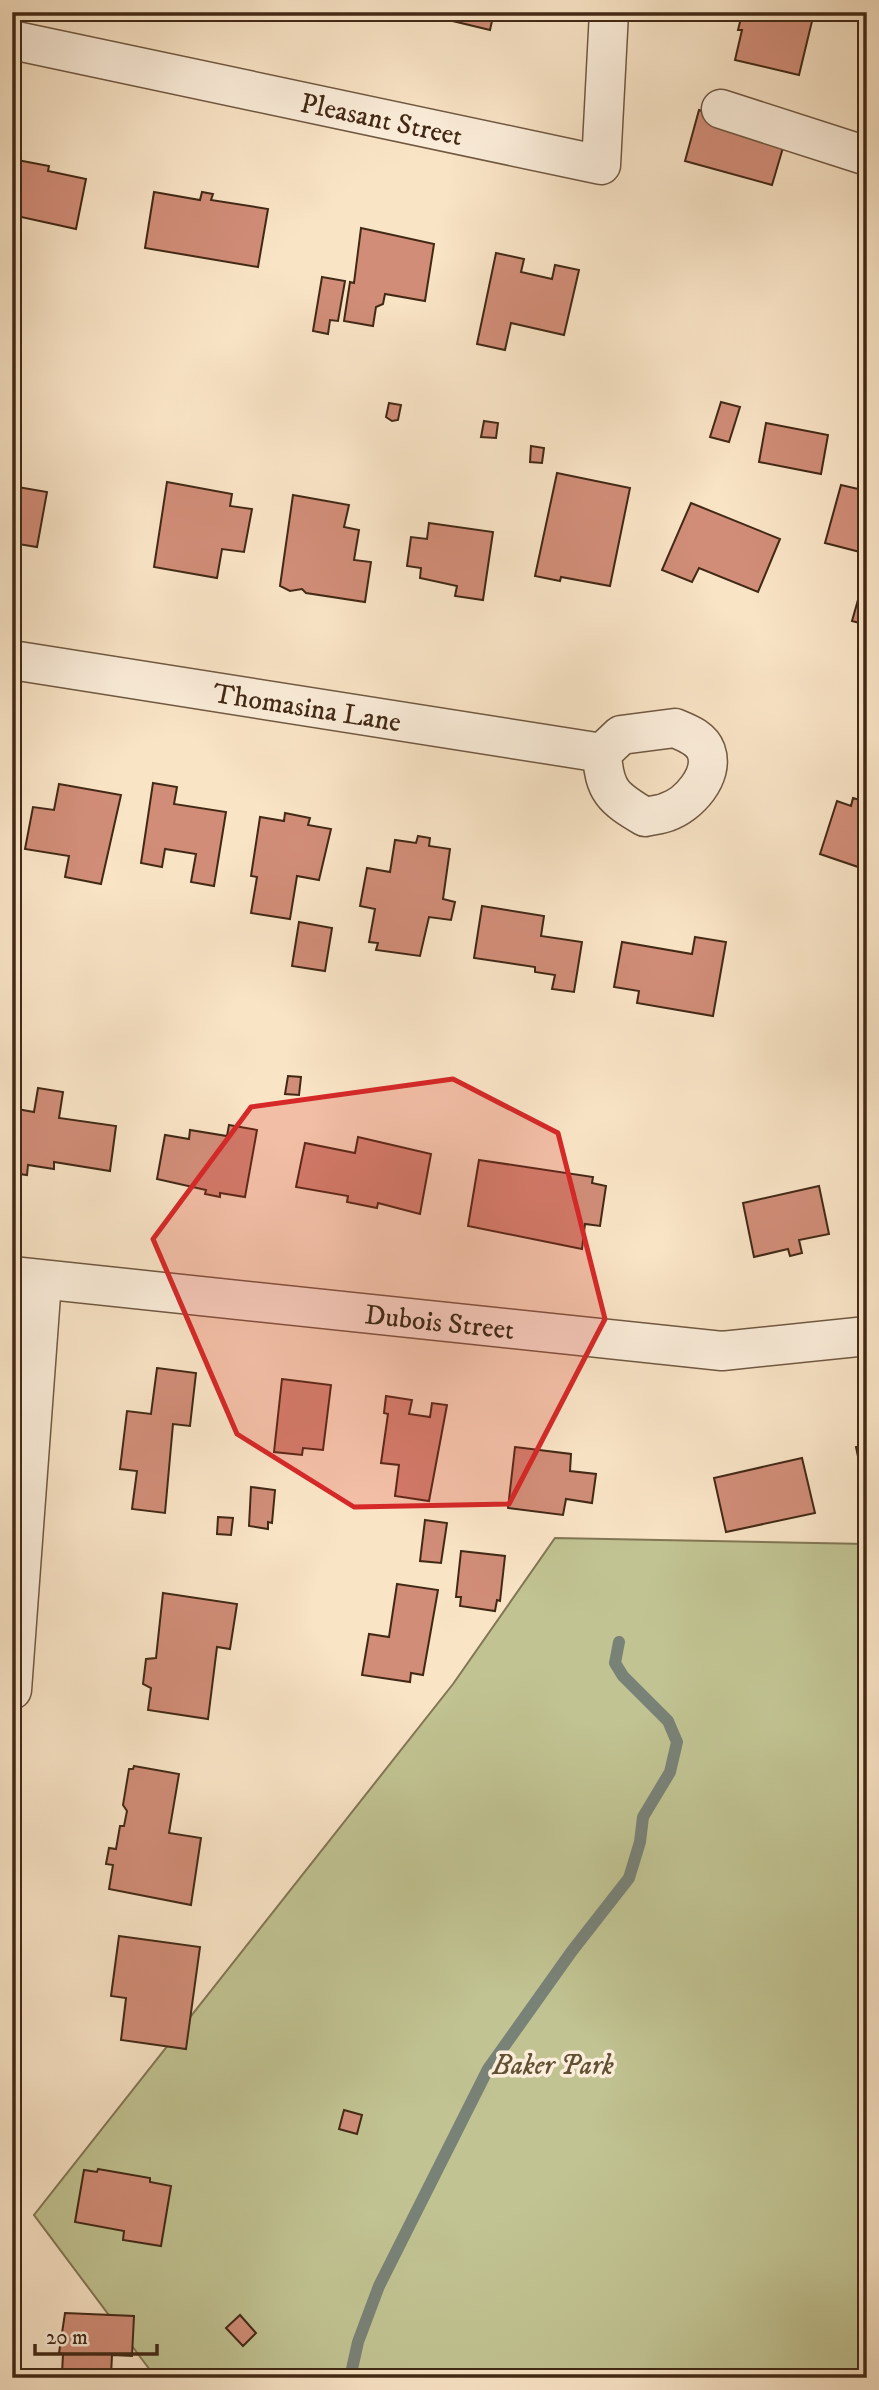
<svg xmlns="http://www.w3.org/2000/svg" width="879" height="2390" font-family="'IM FELL DW Pica',serif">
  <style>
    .green { fill: #c1c392; stroke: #827654; stroke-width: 2 }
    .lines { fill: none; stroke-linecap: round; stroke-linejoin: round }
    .stream { stroke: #798277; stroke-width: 12 }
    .building { fill: #d18d78; stroke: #422915; stroke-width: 2 }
    .minor-casing { stroke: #705841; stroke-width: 41 }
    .minor { stroke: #fbedda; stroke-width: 38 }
    .marked { fill: #d62828; fill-opacity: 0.2; stroke: #d62828; stroke-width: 5; stroke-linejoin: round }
    .labels { text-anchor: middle; stroke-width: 7; stroke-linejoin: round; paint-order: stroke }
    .street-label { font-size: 28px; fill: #422915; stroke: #fbedda }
    .park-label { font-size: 28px; font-style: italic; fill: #625034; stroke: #fbedda }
  </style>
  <rect width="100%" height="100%" fill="#f9e4c6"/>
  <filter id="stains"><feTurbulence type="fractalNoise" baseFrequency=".00286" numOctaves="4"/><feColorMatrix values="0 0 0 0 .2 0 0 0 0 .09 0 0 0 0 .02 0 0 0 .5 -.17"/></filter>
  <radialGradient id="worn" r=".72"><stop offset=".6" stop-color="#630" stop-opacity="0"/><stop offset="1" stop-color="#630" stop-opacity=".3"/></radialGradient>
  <path class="green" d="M555,1538L867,1544V2378H156L34,2215L453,1684Z"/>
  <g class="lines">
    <path class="stream" d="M350,2378L358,2342L379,2286L488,2069L572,1951L629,1878L640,1842L643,1817L670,1772L677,1742L668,1721L623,1676L615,1663L619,1642"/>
  </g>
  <path class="building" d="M442,12H494L490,30L440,18Z
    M747,12H810L809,16L813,17L799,75L735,60L742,30H738L742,14Z
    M699,110L787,134L772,185L685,161Z
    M12,159L49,166L48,171L86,179L76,229L12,215Z
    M154,192L200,200L202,192L213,194L211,200L268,209L258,267L145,248Z
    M361,228L434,244L425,301L385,294L383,304L376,307L373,326L344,321L350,282L354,283Z
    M496,253L524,259L521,272L552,279L555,265L579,270L564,335L511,323L505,350L477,344Z
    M322,277L345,281L338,321L330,320L328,334L313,331Z
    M721,402L740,407L729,442L710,437Z
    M389,403L401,405L398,420L392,421L386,417Z
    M484,421L498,423L496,438L481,437Z
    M766,423L828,435L821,474L759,462Z
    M531,446L544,448L542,463L530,462Z
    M557,473L630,488L610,586L561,577L560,581L535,576Z
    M167,482L232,494L230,506L252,509L244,552L222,549L217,578L154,567Z
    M841,485L867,491V523L860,552L825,543Z
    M12,486L47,492L37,547L12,543Z
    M293,495L349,505L344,527L359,530L354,560L371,562L365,602L306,593L302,589L290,591L280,586Z
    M691,503L780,539L758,592L699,568L692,582L662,570Z
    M429,523L493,532L483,600L455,596L457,586L420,578L421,568L407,566L411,537L427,539Z
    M867,568V625L852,621Z
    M153,783L177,787L174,804L226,812L214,886L191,882L196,854L165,849L162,867L141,863Z
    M59,784L121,795L101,884L65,877L69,856L25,849L33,807L54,810Z
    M853,798L867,802V870L820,854L837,801L851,806Z
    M285,813L310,818L308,825L331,829L319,880L297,876L290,919L251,913L257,877L251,876L260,817L284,821Z
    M418,836L430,838L429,846L450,849L443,899L455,902L451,920L429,917L420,956L376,950L378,943L369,942L375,909L360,906L367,868L390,872L395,840L416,843Z
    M482,906L544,916L541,936L582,942L574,992L552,989L555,975L535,972V967L474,958Z
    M299,922L332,928L325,971L292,966Z
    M695,937L726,942L713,1016L637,1003L639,991L614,987L622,942L692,954Z
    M288,1076L301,1077L299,1095L285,1094Z
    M38,1088L63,1092L59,1118L116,1126L110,1171L54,1162V1169L28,1165L27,1175L12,1173L17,1109L34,1112Z
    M229,1125L257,1130L245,1197L220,1193V1197L205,1194L206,1190L157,1179L165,1135L189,1139L190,1130L227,1136Z
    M358,1137L431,1154L420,1214L378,1203L377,1208L347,1202L348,1196L296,1187L305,1143L355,1153Z
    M479,1160L593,1177L592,1183L606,1186L600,1226L585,1224L582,1249L468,1226Z
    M819,1186L829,1234L799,1240L802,1253L790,1256L788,1249L754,1257L743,1203Z
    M157,1368L196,1373L190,1426L173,1424L165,1513L132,1509L137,1471L120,1469L127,1411L151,1414Z
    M282,1379L331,1385L323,1450L303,1448L302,1455L274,1452Z
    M386,1396L412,1400L409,1414L430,1417L432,1403L447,1405L429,1501L395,1496L399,1465L381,1463L388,1414L384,1413Z
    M867,1445V1499L856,1447Z
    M515,1447L571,1454L570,1471L596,1474L592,1503L566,1499L563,1515L508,1508Z
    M802,1458L815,1513L726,1532L714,1478Z
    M251,1487L275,1490L272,1523L268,1522V1529L249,1526Z
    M218,1517L233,1518L231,1535L217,1534Z
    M425,1520L447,1523L441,1563L420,1561Z
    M461,1551L505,1556L500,1601L497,1600L495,1611L460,1606L461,1597H456Z
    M397,1584L438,1590L423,1675L411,1673L410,1682L362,1675L369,1634L389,1637Z
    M163,1593L237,1604L230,1649L217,1647L208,1719L148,1710L151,1688L143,1684L146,1659L156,1658Z
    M134,1766L179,1774L169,1833L201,1838L191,1905L109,1889L113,1865L106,1864L109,1848L116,1849L120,1826H124L127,1811L123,1805L129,1769H133Z
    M119,1936L200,1947L186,2049L121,2040L126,1998L111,1996Z
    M344,2110L362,2115L357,2134L339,2129Z
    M98,2169L150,2178V2182L171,2186L161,2246L123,2240L124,2231L75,2222L84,2170L97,2172Z
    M65,2313L134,2316L132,2356L112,2355L111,2376L120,2378H66V2374H62L63,2354L59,2353Z
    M240,2315L256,2333L243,2346L226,2328Z"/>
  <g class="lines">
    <g class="minor-casing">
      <g id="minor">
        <path id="s1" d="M12,40L601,165L609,12"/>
        <path d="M721,109L867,156"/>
        <path id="s2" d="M12,660L602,753"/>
        <path d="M675,728C687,733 701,738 706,751C715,776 688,805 667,812C660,815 652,815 645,817C613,798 604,791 602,753L621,735Z"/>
        <path id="s3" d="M12,1276L722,1351L867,1336"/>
        <path d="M12,1690L42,1281"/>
      </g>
    </g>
    <use href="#minor" class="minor"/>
  </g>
  <path class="marked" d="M453,1079L558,1133L605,1319L509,1504L354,1507L237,1434L153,1239L251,1107Z"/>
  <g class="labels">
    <g class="street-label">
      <text dy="10" stroke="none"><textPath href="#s1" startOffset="378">Pleasant Street</textPath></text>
      <text dy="10" stroke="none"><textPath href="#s2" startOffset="299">Thomasina Lane</textPath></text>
      <text dy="10" stroke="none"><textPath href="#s3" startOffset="430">Dubois Street</textPath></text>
    </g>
    <g class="park-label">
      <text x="553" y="2074">Baker Park</text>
    </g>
  </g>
  <rect width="879" height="2390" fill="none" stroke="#f9e4c6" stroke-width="42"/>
  <rect x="14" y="14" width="851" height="2362" fill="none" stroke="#422915" stroke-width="3.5"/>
  <rect x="21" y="21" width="837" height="2348" fill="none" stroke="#422915" stroke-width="2"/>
  <path d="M35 2344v10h122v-10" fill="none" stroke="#422915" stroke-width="3.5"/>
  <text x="46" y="2344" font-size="21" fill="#422915" stroke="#fbedda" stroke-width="5" paint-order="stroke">20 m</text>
  <rect width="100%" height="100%" filter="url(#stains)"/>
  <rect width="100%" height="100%" fill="url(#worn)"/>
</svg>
